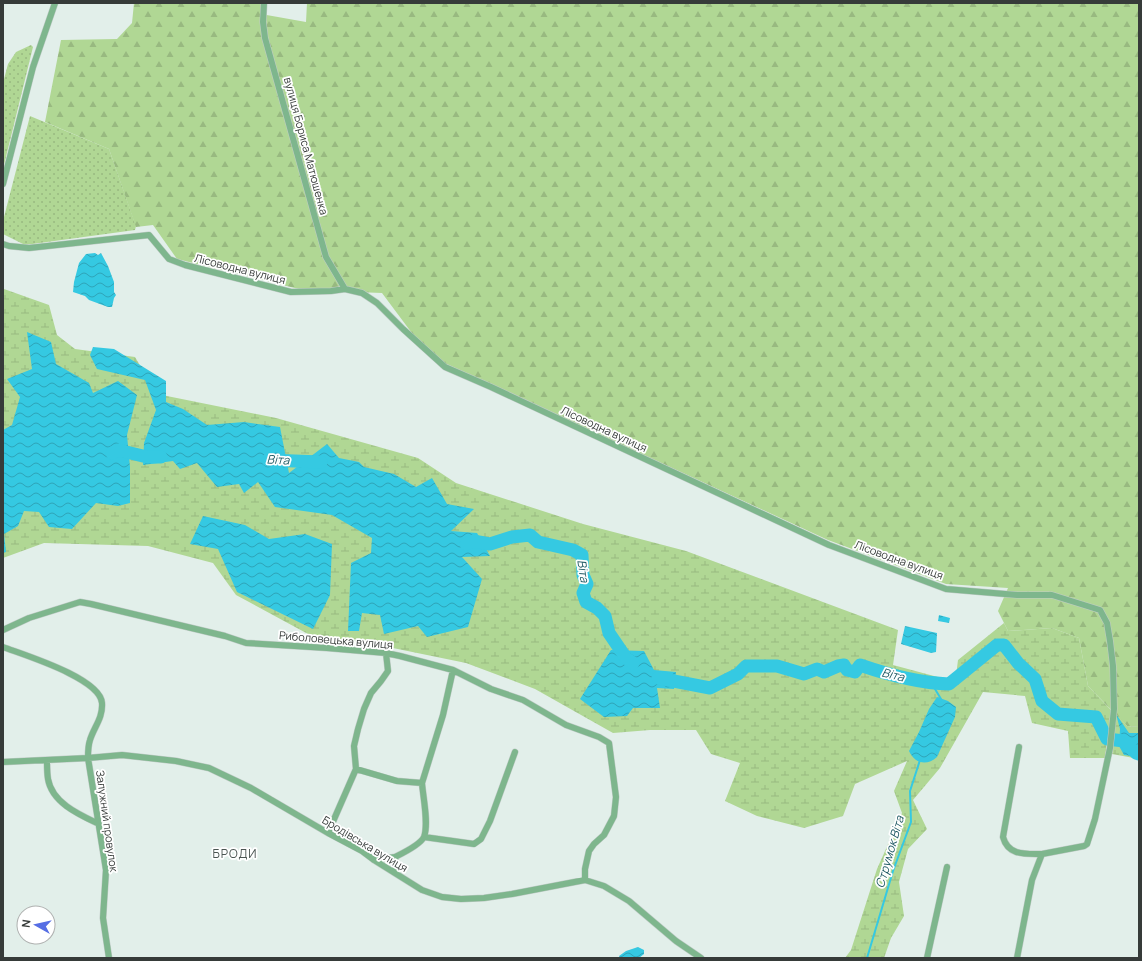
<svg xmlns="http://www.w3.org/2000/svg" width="1142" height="961" font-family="Manrope,sans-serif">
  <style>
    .grass { fill: url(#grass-dots) }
    .forest { fill: url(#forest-firs) }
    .wetland { fill: url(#wetland-marsh) }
    .water { fill: url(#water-waves) }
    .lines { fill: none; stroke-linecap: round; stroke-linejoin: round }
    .stream { stroke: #35c9e2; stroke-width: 2 }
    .river { stroke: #35c9e2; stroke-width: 13 }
    .street-casing { stroke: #c0cbc7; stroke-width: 7 }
    .street { stroke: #7eb68d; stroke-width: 6 }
    .labels { text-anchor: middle; stroke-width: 3.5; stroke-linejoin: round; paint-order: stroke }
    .street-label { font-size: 11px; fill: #363b39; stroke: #fff }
    .water-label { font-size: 12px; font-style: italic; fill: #1f5963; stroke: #fff }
    .neighbourhood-label { font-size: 12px; letter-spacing: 1px; fill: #4b5552; stroke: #fff }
  </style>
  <defs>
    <pattern id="grass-dots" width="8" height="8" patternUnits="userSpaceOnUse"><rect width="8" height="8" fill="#b0d794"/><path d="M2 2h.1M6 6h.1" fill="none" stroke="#98b980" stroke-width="1.8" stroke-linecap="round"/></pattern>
    <pattern id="forest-firs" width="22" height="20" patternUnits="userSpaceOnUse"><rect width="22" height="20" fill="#b0d794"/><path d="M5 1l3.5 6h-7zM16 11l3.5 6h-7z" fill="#98b980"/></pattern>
    <pattern id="wetland-marsh" width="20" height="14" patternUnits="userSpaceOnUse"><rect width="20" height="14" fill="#b0d794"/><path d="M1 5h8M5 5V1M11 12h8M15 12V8" fill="none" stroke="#98b980"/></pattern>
    <pattern id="water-waves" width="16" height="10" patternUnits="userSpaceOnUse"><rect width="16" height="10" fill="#35c9e2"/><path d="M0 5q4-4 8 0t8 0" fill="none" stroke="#2ea4b8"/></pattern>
  </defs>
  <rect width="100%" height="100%" fill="#e2efea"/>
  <path class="grass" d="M31,45L33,47L3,169V83L8,64L16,52Z
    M30,116L109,149L136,226L135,230L25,245L3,234V221Z"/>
  <path class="forest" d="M134,3H262L261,14L306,22L307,3H1139V727L1127,726L1088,686L1079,638L1052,628L1008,631L998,611L1008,588L946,584L828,540L429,356L382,293L303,290L177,259L153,225L136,227L109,149L45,122L61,40L117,39L132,23Z"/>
  <path class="wetland" d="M4,289L49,305L57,335L75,349L135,357L157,394L276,418L418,458L456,483L583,524L686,551L898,630L893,665L949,680L956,676L958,660L1004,623L1008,631L1052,628L1079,638L1088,686L1111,710L1105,758H1070L1068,731L1032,723L1025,696L983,692L940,768L913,800L927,829L908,849L899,882L904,916L891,938L884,958H845L851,950L877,869L902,813L894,791L907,761L855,784L843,816L804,828L757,816L725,801L740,763L711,754L696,730H650L613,733L535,689L466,663L388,647L308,634L236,595L213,563L148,546L44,543L3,558Z
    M1116,714L1127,726L1139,727V759L1112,754Z"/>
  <path class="water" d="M95,253L98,255L101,253L108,266L114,282V292L116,295L114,298L112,307H108L89,300L85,296L73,292L74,282L79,263L86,254Z
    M27,332L51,342L56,364L89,383L93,393L118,381L137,395L127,435L130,467V503L118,506L96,503L72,529L49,527L39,512L24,511L18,526L4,534L6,552L3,553V430L12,425L20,397L7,379L32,369Z
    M93,347L114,349L166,381V402L183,409L207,425L244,422L280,427L289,473L327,444L339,458L359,462L364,467L394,474L416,487L432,478L447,504L474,509L451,531L477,533L490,556L462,557L482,579L468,627L427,637L418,626L384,634L380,615L362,613L359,631H348L351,563L371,553L372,538L332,515L275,507L258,482L244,493L239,484L217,487L197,463L180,469L173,461L143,465L144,443L156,410L145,380L97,369L90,355Z
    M203,516L245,525L269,539L305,534L332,544L330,595L313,629L237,592L218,549L190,544Z
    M939,615L950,618L949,623L938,621Z
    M905,626L937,633L936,652L931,653L901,644Z
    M611,650L644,651L654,670L676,672L674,689L657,688L660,708H633L627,716L604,717L580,699Z
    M937,697L948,701L956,707L955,717L937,757C927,766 915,764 909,751L919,732L929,709Z
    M1116,714L1129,733H1139V757L1124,755L1119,746L1120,729Z
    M638,947L644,950V954L639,958H620L619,956L626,951Z"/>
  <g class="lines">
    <path class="stream" d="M932,684L941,699V701
      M867,958L893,871L911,822L910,791L920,760"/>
    <path class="river" d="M112,453L118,450L147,457H161
      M268,460L321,462
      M466,544L473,541L490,544L512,537L530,535L538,542L573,550L582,555L583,575L587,584L583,593L586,602L597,608L605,616L609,633L626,658L633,663
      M658,678L710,688L738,674L746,666H777L804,674L817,669L824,672L838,666L844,665L847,670L855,672L860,665C889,675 918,683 949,684L997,645H1004L1018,663L1035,679L1042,701L1058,714L1096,717L1107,739L1124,741L1136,753L1139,754"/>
    <g class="street-casing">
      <path id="street" d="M264,3L263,22L265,38L326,257L345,289
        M3,184L33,67L55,3
        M3,244L9,246L29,248L149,235L169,259L185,265L291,292L331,291L345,289L362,293L377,303L403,329L445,367L491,387L829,545L946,589L1017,595H1052L1100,610L1107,623L1110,641L1113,666L1114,709L1110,748L1095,819L1087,844L1084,846L1042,854L1032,880L1017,958
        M3,630L29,618L80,602L91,604L225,636L246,643L327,648L386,653L400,656L453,670L491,689L523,700L566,725L599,737L609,743L616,797L614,816L604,835L594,844L589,851L585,869V880
        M3,647C24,655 100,678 102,703C103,718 94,727 90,740C88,746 88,753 88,758L106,870L103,918L109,958
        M1019,747L1003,837C1008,856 1026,854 1042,854
        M47,760C47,766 47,773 48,779C52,803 80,815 99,824
        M3,762L88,758L122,755L176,761L209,768L251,788L328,833L362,851L374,860L422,890L442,897L461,899L484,898L512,894L585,880L604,886L629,901L676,941L701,958
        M356,769L354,746L358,729L364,709L371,693L381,681L388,671L386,653
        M422,783L443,715L453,670
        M328,833L356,769L397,781L422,783C423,797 429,824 424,837C420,845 403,853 395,857
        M424,837L474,844L481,839L490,821L515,752
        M374,860L395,857L396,873
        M927,958L947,867"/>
    </g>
    <use href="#street" class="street"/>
  </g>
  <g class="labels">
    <g class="street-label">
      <text transform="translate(306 146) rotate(75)" y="4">вулиця Бориса Матюшенка</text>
      <text transform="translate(240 269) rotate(14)" y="4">Лісоводна вулиця</text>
      <text transform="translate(604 429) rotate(25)" y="4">Лісоводна вулиця</text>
      <text transform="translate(899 560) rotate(20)" y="4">Лісоводна вулиця</text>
      <text transform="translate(336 640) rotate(5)" y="4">Риболовецька вулиця</text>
      <text transform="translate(107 821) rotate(82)" y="4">Залужний провулок</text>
      <text transform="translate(365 844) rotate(31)" y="4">Бродівська вулиця</text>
    </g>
    <g class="water-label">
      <text transform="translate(278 460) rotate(2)" y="4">Віта</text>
      <text transform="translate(583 571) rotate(81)" y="4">Віта</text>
      <text transform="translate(893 675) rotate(14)" y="4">Віта</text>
      <text transform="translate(890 852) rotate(-74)" y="4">Струмок Віта</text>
    </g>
    <g class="neighbourhood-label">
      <text x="235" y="858">БРОДИ</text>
    </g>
  </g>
  <rect width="1142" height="961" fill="none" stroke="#363b39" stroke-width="8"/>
  <g transform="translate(36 925) rotate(278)"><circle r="19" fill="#ffffff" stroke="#afb1b0"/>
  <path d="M0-3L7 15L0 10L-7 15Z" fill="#566ee4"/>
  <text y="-6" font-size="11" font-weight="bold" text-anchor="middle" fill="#363b39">N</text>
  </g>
</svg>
